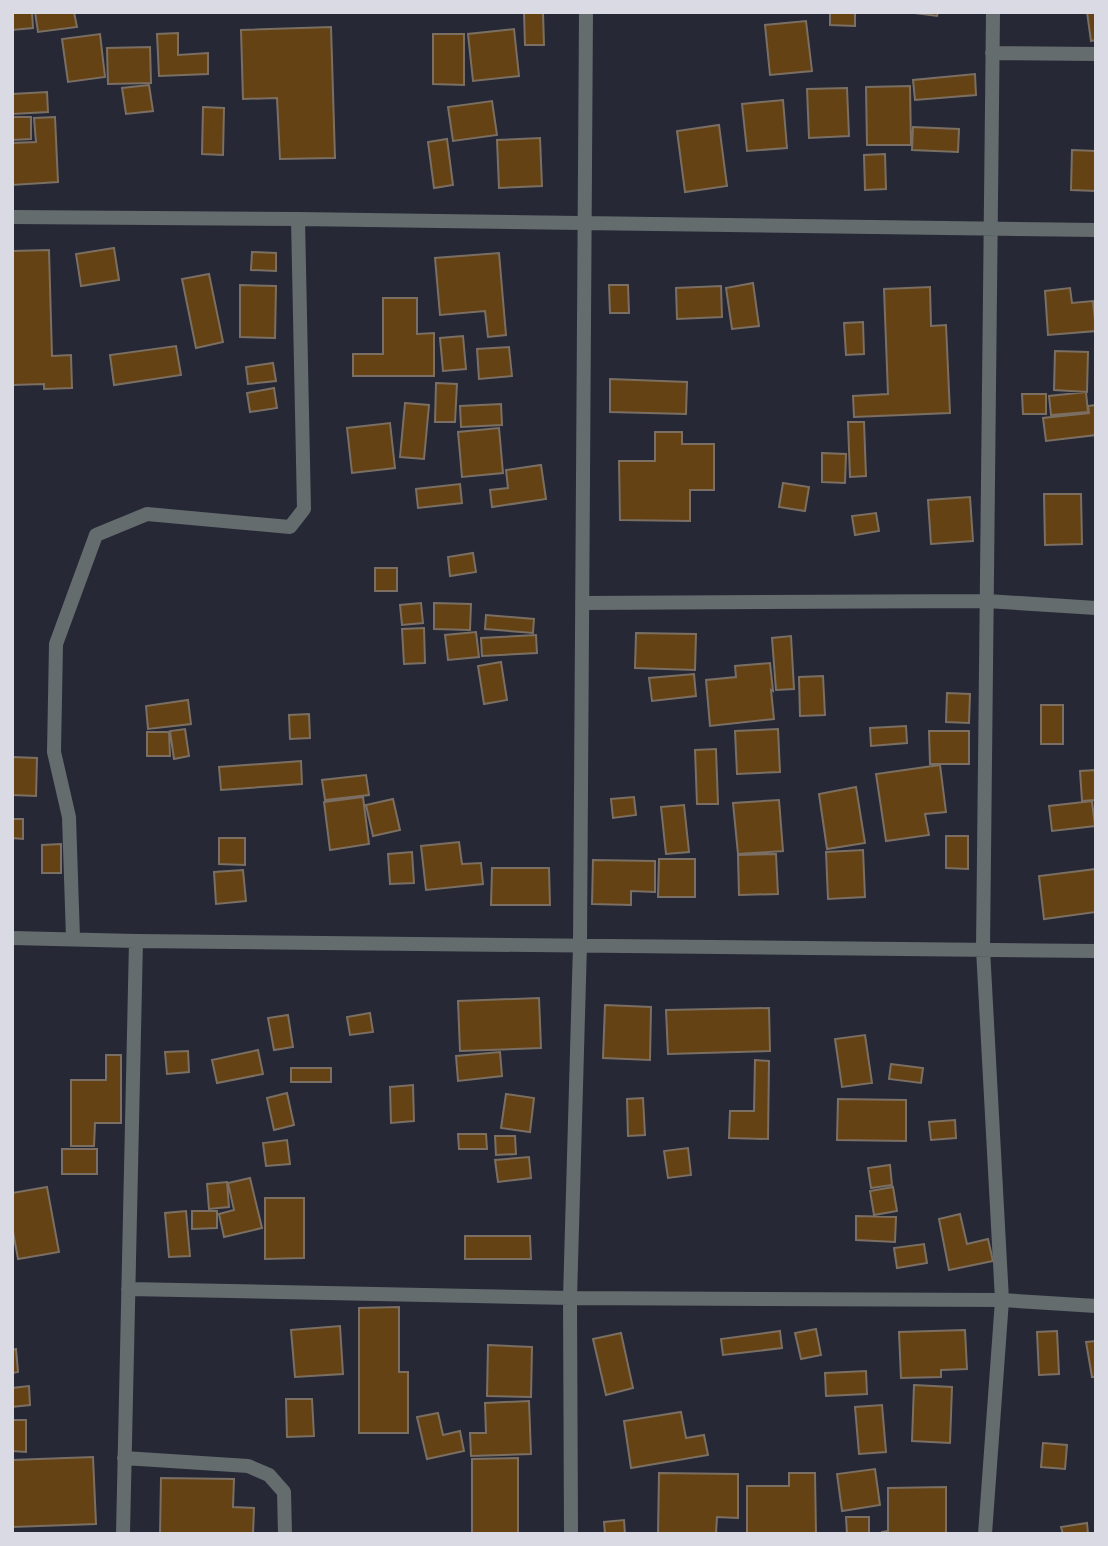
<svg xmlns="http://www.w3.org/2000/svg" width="1108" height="1546" font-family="Jost,sans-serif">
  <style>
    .building { fill: #654214; stroke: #7a6f62; stroke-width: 2 }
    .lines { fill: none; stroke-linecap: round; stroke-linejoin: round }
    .street { stroke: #646c6e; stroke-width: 14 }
  </style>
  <rect width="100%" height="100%" fill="#262835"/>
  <path class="building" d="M12,12H32L33,28L12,30Z
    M35,12H74L77,27L38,32Z
    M524,12H543L544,45H525Z
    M830,12H855V26L830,25Z
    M907,12H938L937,16Z
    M1087,12H1096V40L1091,41Z
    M806,21L812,71L770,75L765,25Z
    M331,27L335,158L280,159L277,98L243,99L241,30Z
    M514,29L519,76L473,81L468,34Z
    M178,33V55L208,53V74L159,76L157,34Z
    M100,34L105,77L68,82L62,39Z
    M433,34H464V85L433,84Z
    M150,47L151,83L108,84L107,48Z
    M975,74L976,95L915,100L913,80Z
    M149,85L153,111L126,114L122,88Z
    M910,86L911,145H867L866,87Z
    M847,88L849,136L809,138L807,89Z
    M47,92L48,112L12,114V94Z
    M783,100L787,148L747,151L742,104Z
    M492,101L497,135L453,141L448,107Z
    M203,107L224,108L223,155L202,154Z
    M12,117H31V139L12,140Z
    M55,117L58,182L12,185V143L36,142L34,118Z
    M719,125L727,186L685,192L677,131Z
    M913,127L959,129L958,152L912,150Z
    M540,138L542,186L499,188L497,140Z
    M447,139L453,185L434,188L428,142Z
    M1072,150L1096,151V191L1071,190Z
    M885,154L886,189L865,190L864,155Z
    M114,248L119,280L81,286L76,254Z
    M49,250L52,356L71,355L72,388L44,389V384L12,385V251Z
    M252,252L276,253V271L251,270Z
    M499,253L506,335L488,337L485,311L440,315L435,258Z
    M209,274L223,342L196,348L182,279Z
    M753,283L759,326L732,329L726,288Z
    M240,285L276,286L275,338L240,337Z
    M609,285H628L629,313H610Z
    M721,286L722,317L677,319L676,288Z
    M930,287L931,326L946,325L950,413L854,417L853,396L888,394L884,289Z
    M1070,288L1072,303L1093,301L1096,331L1048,335L1045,291Z
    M383,298H417V334L434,333V376H353V354H383Z
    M863,322L864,354L846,355L844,323Z
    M463,336L466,369L443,371L440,338Z
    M176,346L181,375L114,385L110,355Z
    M509,347L512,376L479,379L477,349Z
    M1055,351L1088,352L1087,392L1054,390Z
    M273,363L276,381L248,384L246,367Z
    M610,379L687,382L686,414L610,412Z
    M436,383L457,384L455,422H435Z
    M274,388L277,408L250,412L247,393Z
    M1086,392L1088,412L1051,415L1049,396Z
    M1022,394H1046V414H1023Z
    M405,403L429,405L424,459L400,457Z
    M501,404L502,425L461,427L460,406Z
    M1096,405V435L1046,441L1043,418L1089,413L1088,406Z
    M848,422H864L866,476L850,477Z
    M390,423L395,468L352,473L347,428Z
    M499,428L503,473L462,477L458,432Z
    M655,432H682V444H714V490H690V521L620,520L619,461H655Z
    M822,453L846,454L845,483L822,482Z
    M541,465L546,499L492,507L490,490L508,488L506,470Z
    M783,483L809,487L805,511L779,507Z
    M460,484L462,503L418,508L416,489Z
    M1044,494H1081L1082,544L1045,545Z
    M970,497L973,541L931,544L928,500Z
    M876,513L879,531L855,535L852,516Z
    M473,553L476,572L450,576L448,557Z
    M375,568H397V591H375Z
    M421,603L423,623L402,625L400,605Z
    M434,603L471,604L470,630L434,629Z
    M486,615L534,619L533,633L485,629Z
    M424,628L425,663L404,664L402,629Z
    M476,632L479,657L448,660L445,635Z
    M636,633L696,634L695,670L635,668Z
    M536,635L537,653L482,656L481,638Z
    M791,636L794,689L776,690L772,638Z
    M501,662L507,700L484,704L478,666Z
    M770,663L773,691L771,690L774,719L710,726L706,680L736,677L735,666Z
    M694,674L696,696L652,701L649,678Z
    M823,676L825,715L800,716L799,677Z
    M947,693L970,694L969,723L946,722Z
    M188,700L191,724L148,729L146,706Z
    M1041,705H1063V744H1041Z
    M309,714L310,738L290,739L289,715Z
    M906,726L907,743L871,746L870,728Z
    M185,729L189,756L174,759L170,731Z
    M778,729L780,772L737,774L735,731Z
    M929,731H969V764H930Z
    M147,732H169L170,756H147Z
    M716,749L718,804H697L695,750Z
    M12,757L37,758L36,796L12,795Z
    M301,761L302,784L221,790L219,767Z
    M940,765L946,812L925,814L929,835L886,841L876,774Z
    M1096,770V800L1082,801L1080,771Z
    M366,775L369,795L325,800L322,780Z
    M856,787L865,843L827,849L819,794Z
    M363,797L369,844L330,850L324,802Z
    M634,797L636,815L613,818L611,799Z
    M393,799L400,830L373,836L366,805Z
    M779,800L783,851L738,854L733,803Z
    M1092,801L1095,826L1052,831L1049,806Z
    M684,805L689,852L666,854L661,807Z
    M12,819H23V839L12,838Z
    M946,836H968V869L946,868Z
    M219,838H245V865L219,864Z
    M459,842L462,864L481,863L483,884L426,890L421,846Z
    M61,844V873H42V845Z
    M863,850L865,897L828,899L826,852Z
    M412,852L414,883L390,884L388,854Z
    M776,854L778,894L739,895L738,855Z
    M659,859H695V897H658Z
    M593,860L655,861V892L631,891V905L592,904Z
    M492,868H549L550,905H491Z
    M1096,869V912L1044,919L1039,876Z
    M243,870L246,901L216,904L214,872Z
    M539,998L541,1048L460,1051L458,1001Z
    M605,1005L651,1007L650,1060L603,1058Z
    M769,1008L770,1051L668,1054L666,1010Z
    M370,1013L373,1032L350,1035L347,1017Z
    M288,1015L293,1047L274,1050L268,1018Z
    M865,1035L872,1083L842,1087L835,1039Z
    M258,1050L263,1074L217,1083L212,1060Z
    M188,1051L189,1072L167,1074L165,1052Z
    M500,1052L502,1076L458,1081L456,1056Z
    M106,1055H121V1123H95L94,1146H71V1080H106Z
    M755,1060L769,1061L768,1139L729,1138L730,1111H754Z
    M891,1064L923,1068L921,1083L889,1079Z
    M291,1068H331V1082H291Z
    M413,1085L414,1121L391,1123L390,1087Z
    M287,1093L294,1125L274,1130L267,1098Z
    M506,1094L534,1098L530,1132L501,1128Z
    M643,1098L645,1135L628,1136L627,1099Z
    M838,1099L906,1100V1141L837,1140Z
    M955,1120L956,1138L931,1140L929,1122Z
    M458,1134H486L487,1149H459Z
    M495,1136H515L516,1154L496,1155Z
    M287,1140L290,1164L266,1166L263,1143Z
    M688,1148L691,1175L668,1178L664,1151Z
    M62,1149H97V1174H62Z
    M529,1157L531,1178L498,1182L495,1160Z
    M890,1165L892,1185L871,1188L868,1168Z
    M250,1178L262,1228L224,1237L219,1214L234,1210L228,1183Z
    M227,1182L229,1207L209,1209L207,1184Z
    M47,1187L59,1252L18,1259L12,1226V1193Z
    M893,1187L897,1211L874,1215L870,1191Z
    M265,1198H304V1258L265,1259Z
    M186,1211L190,1256L169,1257L165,1213Z
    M192,1211H217V1228L192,1229Z
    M960,1214L967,1244L988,1239L993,1261L949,1270L939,1219Z
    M856,1216L896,1217L895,1242L856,1240Z
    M465,1236H530L531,1259H465Z
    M924,1244L927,1263L897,1268L894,1248Z
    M399,1307V1372H408V1433H359V1308Z
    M340,1326L343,1374L295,1377L291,1330Z
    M816,1329L821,1355L801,1359L795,1333Z
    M965,1330L967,1369L941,1370V1377L901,1378L899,1332Z
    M780,1331L782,1348L723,1355L721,1339Z
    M1057,1331L1059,1374L1039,1375L1037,1332Z
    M621,1333L633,1388L606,1395L593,1339Z
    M1096,1341V1377H1092L1086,1342Z
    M488,1345L532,1347L531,1397L487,1396Z
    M16,1349L18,1372L12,1373V1350Z
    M866,1371L867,1394L826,1396L825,1373Z
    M914,1385L952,1387L950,1443L912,1441Z
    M29,1386L30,1405L12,1407V1388Z
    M286,1399H312L314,1436L287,1437Z
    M529,1401L531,1454L471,1456L470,1433H486L485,1403Z
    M882,1405L886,1452L859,1454L855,1407Z
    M681,1412L686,1438L704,1435L708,1455L631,1468L624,1421Z
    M438,1413L443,1435L460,1431L464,1451L427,1459L417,1417Z
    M12,1420H26V1452L12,1451Z
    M1043,1443L1067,1445L1065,1469L1041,1467Z
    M93,1457L96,1524L12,1527V1460Z
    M518,1458V1534H472V1459Z
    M875,1469L880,1505L842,1511L837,1474Z
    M659,1473L738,1474V1518L717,1517L716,1534H658Z
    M789,1473H815L816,1534H747V1486H789Z
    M161,1478L234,1479L233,1507L254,1508L253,1534H160Z
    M946,1487V1534H882V1532L888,1531V1488Z
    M846,1517H869V1534H847Z
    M624,1520L625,1534H605L604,1522Z
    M1087,1523L1088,1534H1063L1061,1527Z"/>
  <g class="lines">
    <path class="street" d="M992,53L1096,54
      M12,217L298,219L1096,230
      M582,603L987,601L1096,608
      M12,938L136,941L1096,951
      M73,938L69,817L54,752L56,644L96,535L147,514L290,527L304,509L298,219
      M128,1289L570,1298L1002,1300L1096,1306
      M124,1458L248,1466L269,1475L284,1492L285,1534
      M123,1534L136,941
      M571,1534L570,1298L580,945L586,12
      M985,1534L1002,1300L983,949L993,12"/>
  </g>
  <rect width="1108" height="1546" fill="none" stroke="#d9dae3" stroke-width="28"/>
</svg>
